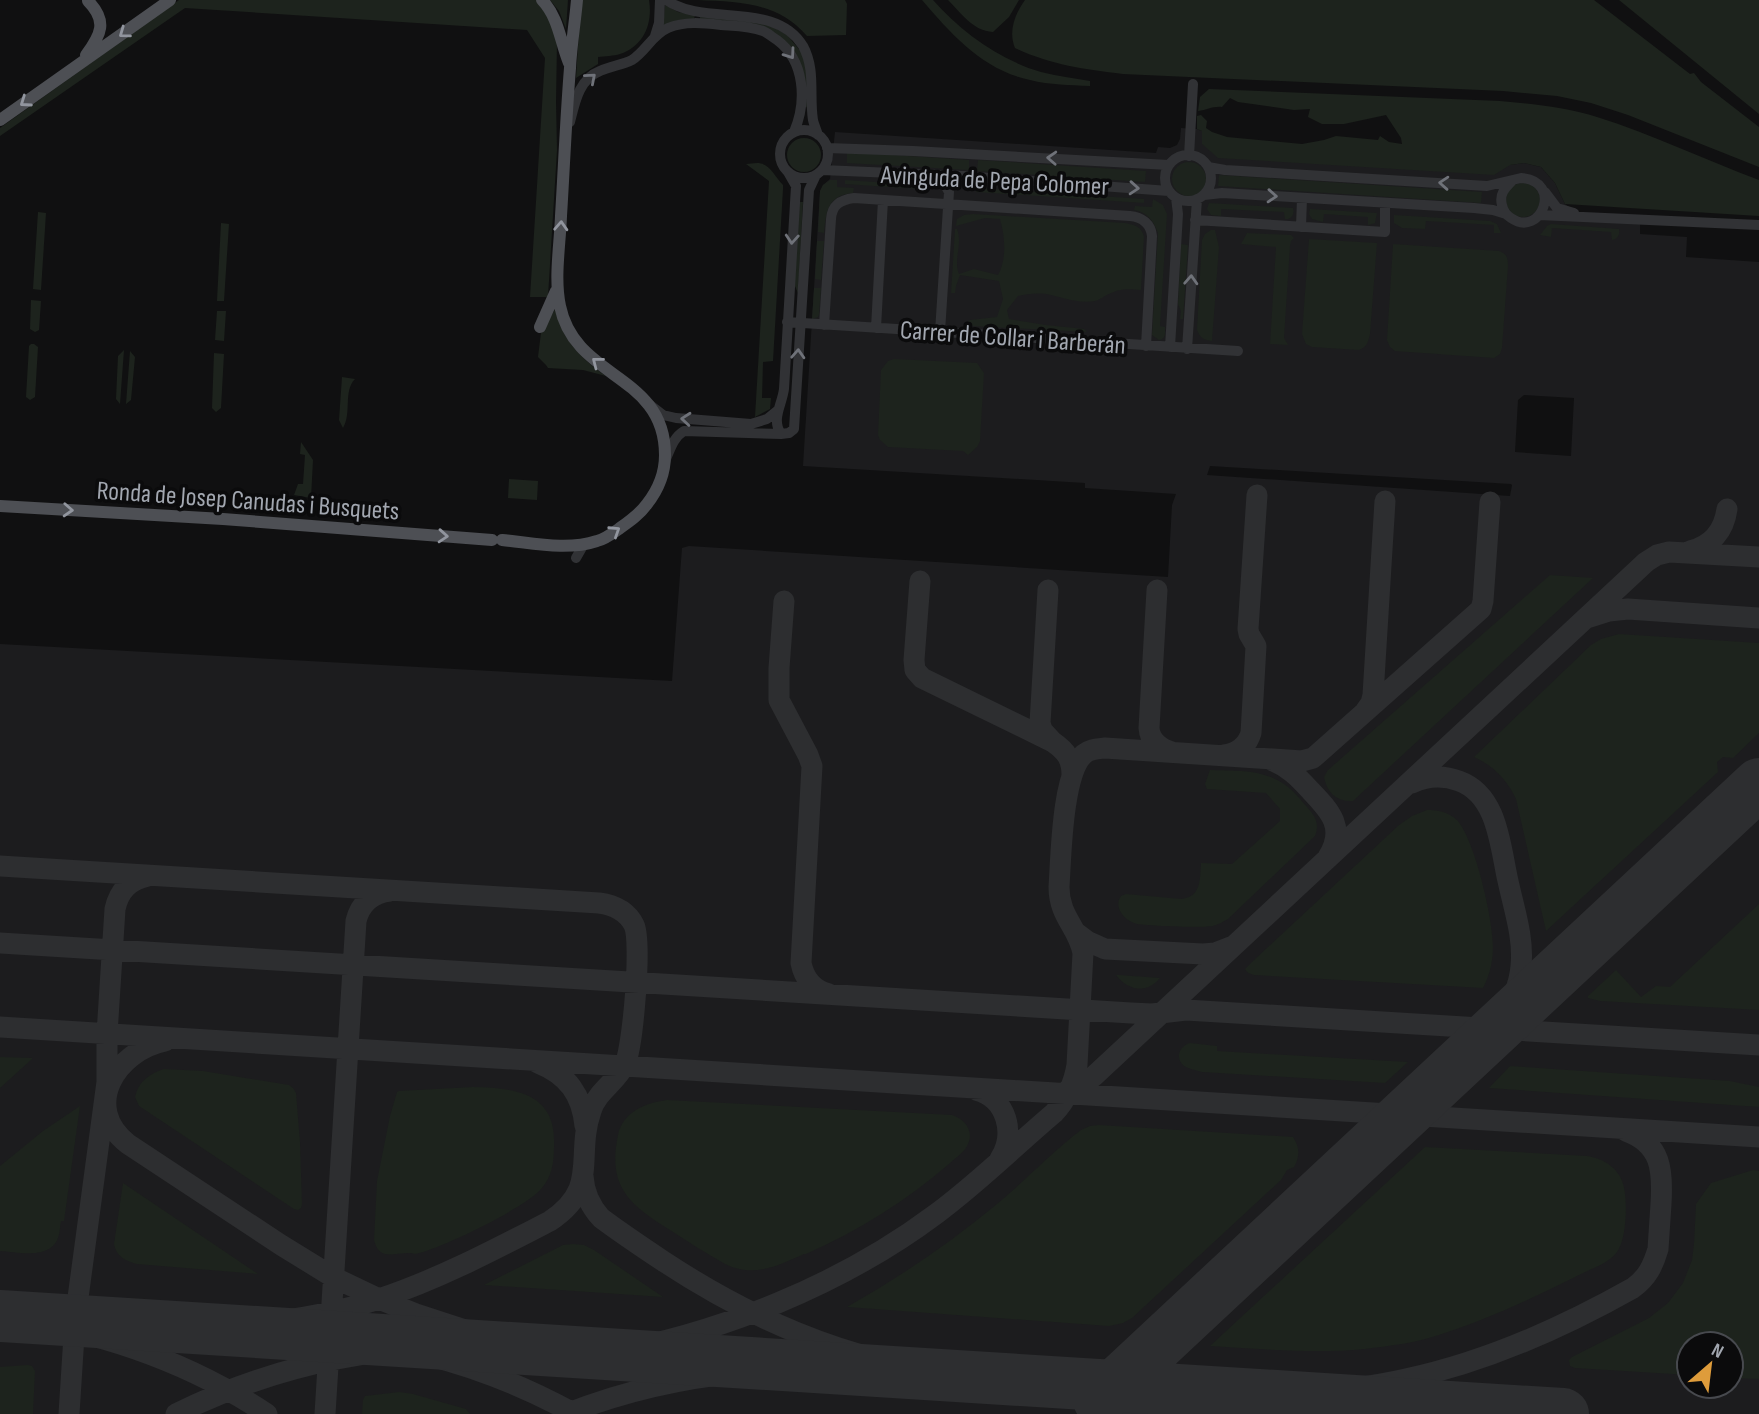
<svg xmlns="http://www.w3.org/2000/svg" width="1759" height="1414" font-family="'Sofia Sans Condensed',sans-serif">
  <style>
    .built { fill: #1c1c1e; fill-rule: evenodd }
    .green { fill: #1d231d }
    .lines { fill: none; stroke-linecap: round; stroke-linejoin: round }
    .taxiway { stroke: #2d2e30; stroke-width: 21 }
    .runway { stroke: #2d2e30; stroke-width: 52 }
    .minor { stroke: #313235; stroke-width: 10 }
    .major { stroke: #4d4f54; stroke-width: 12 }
    .oneway { stroke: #91959e }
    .oneway2 { stroke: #6f7279 }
    .labels { text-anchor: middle; stroke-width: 7; stroke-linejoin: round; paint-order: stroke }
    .street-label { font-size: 26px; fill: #a2a7b0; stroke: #0b0b0c }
  </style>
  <rect width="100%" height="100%" fill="#101011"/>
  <path class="built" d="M1181,128L1197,129L1202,131V144L1510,165L1524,163L1541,167L1555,183L1565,204L1581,216L1640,218V234L1687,237L1686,257L1759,262V1414H0V644L672,681L682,548L689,546L1168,577L1172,505L1176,494L1085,488V483L803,466L820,191L823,185L830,179L835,132L1156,153L1158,147L1170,148L1177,145L1180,139ZM1524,395L1574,398L1571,456L1515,452L1518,400ZM1210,466L1511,484L1512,485L1510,496L1207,475ZM1689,1344H1731V1386H1689Z"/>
  <path class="green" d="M179,0H537L546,9L557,42L556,102L557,150L548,297H530L545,58L527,30L185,8L0,136V128Z
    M550,0H568L566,29L559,11Z
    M581,0H649C653,23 644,46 620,54C614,56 605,56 598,57V64L576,78Z
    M698,0H845L847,4L846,35L807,36C777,2 740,2 698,0Z
    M922,0H933C961,32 1000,60 1041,72C1057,76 1074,78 1090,81V86C1070,85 1050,85 1030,80C983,70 952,35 922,0Z
    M948,0H1019L1009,17L993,32C973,31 961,13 948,0Z
    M1025,0H1594L1690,74L1694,73L1701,82L1759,127V167L1628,115L1591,103L1557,96L1503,91L1123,74C1084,69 1051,65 1015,48C1008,31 1015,14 1025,0Z
    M1619,0H1759V114Z
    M665,5L678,12L695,15L694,19L663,26Z
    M700,14L765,22L787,35L803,54L807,65L810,108L805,107L806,92L775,33L700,19Z
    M1209,89L1500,101C1533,104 1565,107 1597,117C1652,134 1705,160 1759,180V216L1565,204L1555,183L1541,167L1524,163L1510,165L1494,175L1218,158L1202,144V131L1197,129V116L1201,115L1207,121L1206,128L1212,132L1227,137L1302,144L1324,140L1336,136L1378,140L1380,136L1389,142L1402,144L1401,138L1386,115L1344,124H1322L1308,117L1310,109L1294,110L1238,102L1230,98L1222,107C1213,106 1207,110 1198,111L1200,97Z
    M787 155a17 17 0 1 1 34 0a17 17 0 1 1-34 0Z
    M847,152L969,160V170L847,163Z
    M978,160L1146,171L1145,182L977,171Z
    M1172 179a17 17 0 1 1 34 0a17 17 0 1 1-34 0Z
    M757,163C770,163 774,176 783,185V189L773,361L763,362L762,398H771L770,409L755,417L769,181L746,164Z
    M1219,175L1482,192L1481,203L1218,186Z
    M830,180H837V187L854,188L853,193C828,195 826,211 824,233L818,232L820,191L823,185Z
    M845,180L920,185L919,189L845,184Z
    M1506 200a17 17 0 1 1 34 0a17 17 0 1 1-34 0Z
    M976,188L1144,199V203L976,192Z
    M1153,199L1163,205L1167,214L1160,326L1165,327C1165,333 1166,339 1159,340L1152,335L1158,233C1154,221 1147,212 1134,210L1135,206L1152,207Z
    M799,202H803L798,293L794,284Z
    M1209,203L1293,208C1295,214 1291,220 1285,219L1284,212L1221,209V216L1211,215L1207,209Z
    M1310,209L1377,213L1375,223L1368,225V217L1324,214L1323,222L1312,219L1309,214Z
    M38,212L46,213L41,290L33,289Z
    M973,214L1125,223C1134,225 1141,226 1144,236L1141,290C1129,289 1121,288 1109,294C1104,296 1100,300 1095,301C1077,304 1062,297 1046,294C1036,293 1027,294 1018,296L1007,310L1009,319L1046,325L1084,329L1087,332L971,326L966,324L970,320L997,317L1003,299L999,281L960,275L956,286L955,293H951L955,229H957C963,244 953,260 959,274L974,269L998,275C1007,259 1005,237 1000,219L985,218L956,226L957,219L964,215Z
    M1394,215L1490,221L1497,224L1501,233H1494V225L1426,221L1425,229L1402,228L1394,223Z
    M221,223L229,224L224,301H217Z
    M1551,224L1619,229C1620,235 1618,239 1612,240L1611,232L1552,228L1551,237L1540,235L1547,226Z
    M1211,230H1215L1219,247L1212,341C1204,340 1200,338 1197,330L1202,240L1205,234Z
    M1247,233L1291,235L1294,238L1291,241L1290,246L1284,338L1288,345L1270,344L1276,247L1241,244Z
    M1309,239L1377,243L1370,334C1368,342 1367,347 1359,350L1312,347L1306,344L1302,334Z
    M817,241H824L821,280L815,279Z
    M1181,244L1188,245L1183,319H1180L1181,311L1178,304Z
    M1393,244L1499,251C1507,254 1508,258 1508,266L1502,348L1500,354L1494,358L1395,351L1390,347L1387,340Z
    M814,288H821L819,314L818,317L812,319Z
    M31,300L41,301L39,330L35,332L30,329Z
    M555,309C562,339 581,359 606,376L583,370L548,368L546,365L538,357L541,333Z
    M217,311H226L224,341L215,340Z
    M31,344H34L38,347L35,397L30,400L26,397L29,346Z
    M124,350L120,404L116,399L118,356Z
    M130,351L135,357L131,400L126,404Z
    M214,353L224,354L221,408L216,412L212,408Z
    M894,359L977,363L984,373L980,441L977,447L968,455L963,451L888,447L880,440L878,435L881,370L888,361Z
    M342,377L355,379C343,391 352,413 343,428L339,420Z
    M301,442L313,460L311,498L294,495L298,484H303L305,455L300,454Z
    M509,479L538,481L537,500L508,498Z
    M1550,575L1593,578L1353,801C1337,802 1327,793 1324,777L1328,770Z
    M1619,634L1759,643V733L1733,758L1723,757L1717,762L1718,772L1546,931L1516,799C1507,780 1494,766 1474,757L1591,645L1601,639Z
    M1210,770C1235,771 1263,769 1284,784C1293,790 1300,799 1307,807C1315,816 1320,824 1315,836L1228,919C1223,922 1219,924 1213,926C1199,928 1152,926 1137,924C1124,921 1113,907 1121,896L1126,894L1181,899C1201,897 1200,880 1201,863L1232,864L1280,821V809L1266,793L1207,789L1205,784Z
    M1427,810C1438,810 1448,812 1457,820C1475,840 1493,919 1493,946C1493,961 1490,975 1483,988L1254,975C1251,974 1247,973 1245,969L1252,962L1399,825L1412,816Z
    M1759,904V1010L1600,1001L1588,998V996L1616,970L1641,997L1656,986L1670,987Z
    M1116,975H1119L1160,978C1147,994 1128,991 1116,975Z
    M1190,1043L1217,1046V1051L1408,1062L1385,1083L1202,1072C1196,1070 1189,1069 1184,1066C1174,1057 1180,1046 1190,1043Z
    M0,1057L32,1058V1059L0,1088Z
    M1510,1066L1730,1081L1759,1087V1107L1489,1088Z
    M164,1069L203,1071L289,1085L293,1088L296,1093L300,1142L302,1204L301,1208L298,1210L294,1209L139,1106L135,1097C138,1082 150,1073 164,1069Z
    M473,1087C516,1088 557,1093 554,1147C554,1162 552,1176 542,1188C527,1207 444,1247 419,1253C413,1255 415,1253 409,1253C393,1253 379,1261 374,1240L377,1181L390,1116L397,1092L399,1091Z
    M667,1100L952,1115C965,1119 974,1131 968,1144C965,1152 955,1158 949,1164C906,1201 858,1231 806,1254H804C777,1266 754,1278 725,1264C706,1253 688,1242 670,1230C630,1205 607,1187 618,1135C623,1112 645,1103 667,1100Z
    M80,1106L64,1221H61C60,1226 60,1233 58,1238C50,1260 18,1252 0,1251V1166L43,1131Z
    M1099,1125L1293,1137C1300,1147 1300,1157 1294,1167L1287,1170L1281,1180L1132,1318L1123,1323L1109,1326L847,1307C900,1277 950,1243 997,1204C1026,1180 1052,1152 1081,1130L1090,1126Z
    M1425,1147L1587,1156C1608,1159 1624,1173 1625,1194C1627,1209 1626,1240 1617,1252C1609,1263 1593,1268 1581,1274C1535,1297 1487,1320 1439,1335C1415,1343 1389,1346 1365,1349C1314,1354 1262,1349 1210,1346Z
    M1753,1170L1759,1171V1379L1731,1378V1344H1689V1375L1575,1368L1570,1366L1569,1360L1572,1357L1649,1318L1668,1303L1683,1283L1692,1260L1694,1244L1696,1204L1711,1183Z
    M123,1183L258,1274L137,1264C125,1261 116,1256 114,1244Z
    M573,1244L584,1245L594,1250L663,1297L484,1285L563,1245Z
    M28,1365L32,1366L35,1371L33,1414H0V1367Z
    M399,1392L413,1394L466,1409L470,1414H362L363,1400L365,1396Z"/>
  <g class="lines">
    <path class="taxiway" d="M1690,551C1711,546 1724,531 1727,509
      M920,581L914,660L915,670L922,678L1053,742C1066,751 1072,759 1072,775
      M1048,590L1040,723L1042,730L1052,741
      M1157,590L1149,728C1150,741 1159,748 1172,752
      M784,601L779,668V700L808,755L812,766L801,963C804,978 813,990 829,994
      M1590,617L1609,611L1628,609L1759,618
      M1366,710L1371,703L1373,695L1385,501
      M1224,755C1238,753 1247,746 1251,733L1256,646L1249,634L1248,629L1257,495
      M1273,761C1288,767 1298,777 1309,789C1329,810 1347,827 1328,857
      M1412,783C1427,776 1443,775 1459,781C1498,795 1500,846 1508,881C1514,909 1524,938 1521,966C1519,991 1507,1008 1495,1030
      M0,866L599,903C614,905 627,911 634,925C642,941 633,1046 625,1064C617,1082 597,1091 591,1111C575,1157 600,1188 550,1221C494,1250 439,1279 379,1299C339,1312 295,1320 253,1324C226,1326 199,1326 172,1327
      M1075,932L1087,941L1105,949L1203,954L1215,953L1233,946
      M0,943L1131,1013L1152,1014L1186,1010L1759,1045
      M0,1027L1759,1137
      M165,1041C116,1051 81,1107 128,1144L281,1245L333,1277L379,1299L416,1314L465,1330L517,1342L580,1352
      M538,1063C568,1075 582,1095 585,1126
      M976,1090C1007,1098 1016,1134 1000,1159
      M1065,1092L1079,1088L1094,1076L1646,562L1657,555L1669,552L1759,557
      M583,1176C584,1192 590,1206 601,1218C621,1233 642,1247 663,1261C742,1313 825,1352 918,1368C952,1374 986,1377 1020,1380
      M0,1318C95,1330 187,1361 267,1414
      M74,1322L156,1326
      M300,1335L381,1345
      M604,1354C721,1333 841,1285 936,1214C978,1183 1015,1146 1054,1113C1067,1099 1074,1084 1077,1065L1083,953C1078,927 1059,917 1059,887C1061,858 1062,773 1084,754C1090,749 1097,749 1105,748L1302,761L1313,758L1481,609L1483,601L1490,502
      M427,1355C478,1368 528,1388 575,1414
      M1008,1381L1090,1397L1144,1414
      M1274,1396C1318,1392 1363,1389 1406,1379C1486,1362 1562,1328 1633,1288C1647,1278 1653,1266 1658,1249C1659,1234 1660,1219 1661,1204C1663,1171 1662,1144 1626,1131
      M69,1414L75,1320L107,1082V1034L115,909C119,891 129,880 148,876
      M176,1414C256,1374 343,1352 432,1347C455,1346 479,1348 502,1348
      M325,1414L356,921C360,904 372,893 390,891
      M566,1414C656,1378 749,1366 846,1369"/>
    <path class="runway" d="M0,1316L1563,1414
      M1099,1400L1759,784"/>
    <path class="minor" d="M666,0C705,27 775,0 803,46C816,70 809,95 813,120C814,125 817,131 818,135
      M655,36L659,23L660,0
      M570,122C575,102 579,79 600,71C611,66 622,65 632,60C646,51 652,35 668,28C685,21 703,23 721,25C735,26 750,26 763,31C768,33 772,37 777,40C805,61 807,101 794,132
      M780 154a24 24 0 1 1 48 0a24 24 0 1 1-48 0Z
      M827,148L913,151L1169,165
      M1165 178a23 23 0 1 1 46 0a23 23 0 1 1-46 0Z
      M1189,156L1193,84
      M1208,167L1225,170L1487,186L1521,178C1564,181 1541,239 1511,218C1506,215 1503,210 1502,205C1499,194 1505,188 1512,181
      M822,170L963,176L1169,191
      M940,176L949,192L940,332
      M1545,192L1557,208L1574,213
      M1204,195L1222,193L1474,208L1493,210L1506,214
      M1539,215L1759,225
      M1195,220L1385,232V203
      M1301,227L1302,198
      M787,322L1238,351
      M824,325L831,219C832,205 840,200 854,198L1130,216C1142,217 1151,224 1152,236L1146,346
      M876,328L883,200
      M1170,347L1178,214L1176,198
      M1187,349L1197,199
      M650,405L663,415L676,418L751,424L767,419L778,410
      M781,434C771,419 782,405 784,389L796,186L788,172
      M666,459C671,447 674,437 684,431L781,434L789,433L794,429L809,190L816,175
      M576,558L584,544"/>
    <path class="major" d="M542,0C559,18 560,41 569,63
      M86,55C101,35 108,21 88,1
      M0,120L170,0
      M540,327L556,291
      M0,506L223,519L492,540
      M502,540C533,543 567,551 597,541C605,539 613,533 620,528C630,521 640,514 647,504C658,490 665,473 665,455C665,373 575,380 560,306C554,278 560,245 561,216C564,167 566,118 570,68C571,46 575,23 577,0"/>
  </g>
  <defs><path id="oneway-chevron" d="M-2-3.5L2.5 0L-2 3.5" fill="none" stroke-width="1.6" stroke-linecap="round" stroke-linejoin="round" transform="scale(1.75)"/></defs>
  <g class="oneway">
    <use href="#oneway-chevron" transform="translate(124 33) rotate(144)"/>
    <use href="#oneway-chevron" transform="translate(25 102) rotate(145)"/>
    <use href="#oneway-chevron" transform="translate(561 226) rotate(-87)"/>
    <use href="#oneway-chevron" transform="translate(597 362) rotate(-142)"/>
    <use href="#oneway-chevron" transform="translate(68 510) rotate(3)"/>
    <use href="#oneway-chevron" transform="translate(615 531) rotate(-33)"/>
    <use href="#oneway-chevron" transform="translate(443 536) rotate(4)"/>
  </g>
  <g class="oneway2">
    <use href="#oneway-chevron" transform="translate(790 54) rotate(55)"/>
    <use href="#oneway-chevron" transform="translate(591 78) rotate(-41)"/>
    <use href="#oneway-chevron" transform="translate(1052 158) rotate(-177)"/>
    <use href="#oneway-chevron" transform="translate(1444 183) rotate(-176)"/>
    <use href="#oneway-chevron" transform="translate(1134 188) rotate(4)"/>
    <use href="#oneway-chevron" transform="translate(1272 196) rotate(4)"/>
    <use href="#oneway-chevron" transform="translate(792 239) rotate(94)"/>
    <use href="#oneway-chevron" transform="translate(1191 280) rotate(-87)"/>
    <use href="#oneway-chevron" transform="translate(798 354) rotate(-87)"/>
    <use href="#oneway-chevron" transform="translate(686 419) rotate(-175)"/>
  </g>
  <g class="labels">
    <g class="street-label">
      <text transform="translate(995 180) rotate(3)" y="9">Avinguda de Pepa Colomer</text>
      <text transform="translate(1013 337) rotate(4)" y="9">Carrer de Collar i Barberán</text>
      <text transform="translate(248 500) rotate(4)" y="9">Ronda de Josep Canudas i Busquets</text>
    </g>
  </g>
  <g transform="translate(1710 1365) rotate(28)"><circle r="33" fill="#0b0b0c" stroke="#47494e" stroke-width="2"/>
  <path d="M0-5L12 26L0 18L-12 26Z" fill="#de9c3b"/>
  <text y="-10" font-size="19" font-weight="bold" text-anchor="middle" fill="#a2a7b0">N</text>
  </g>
</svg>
